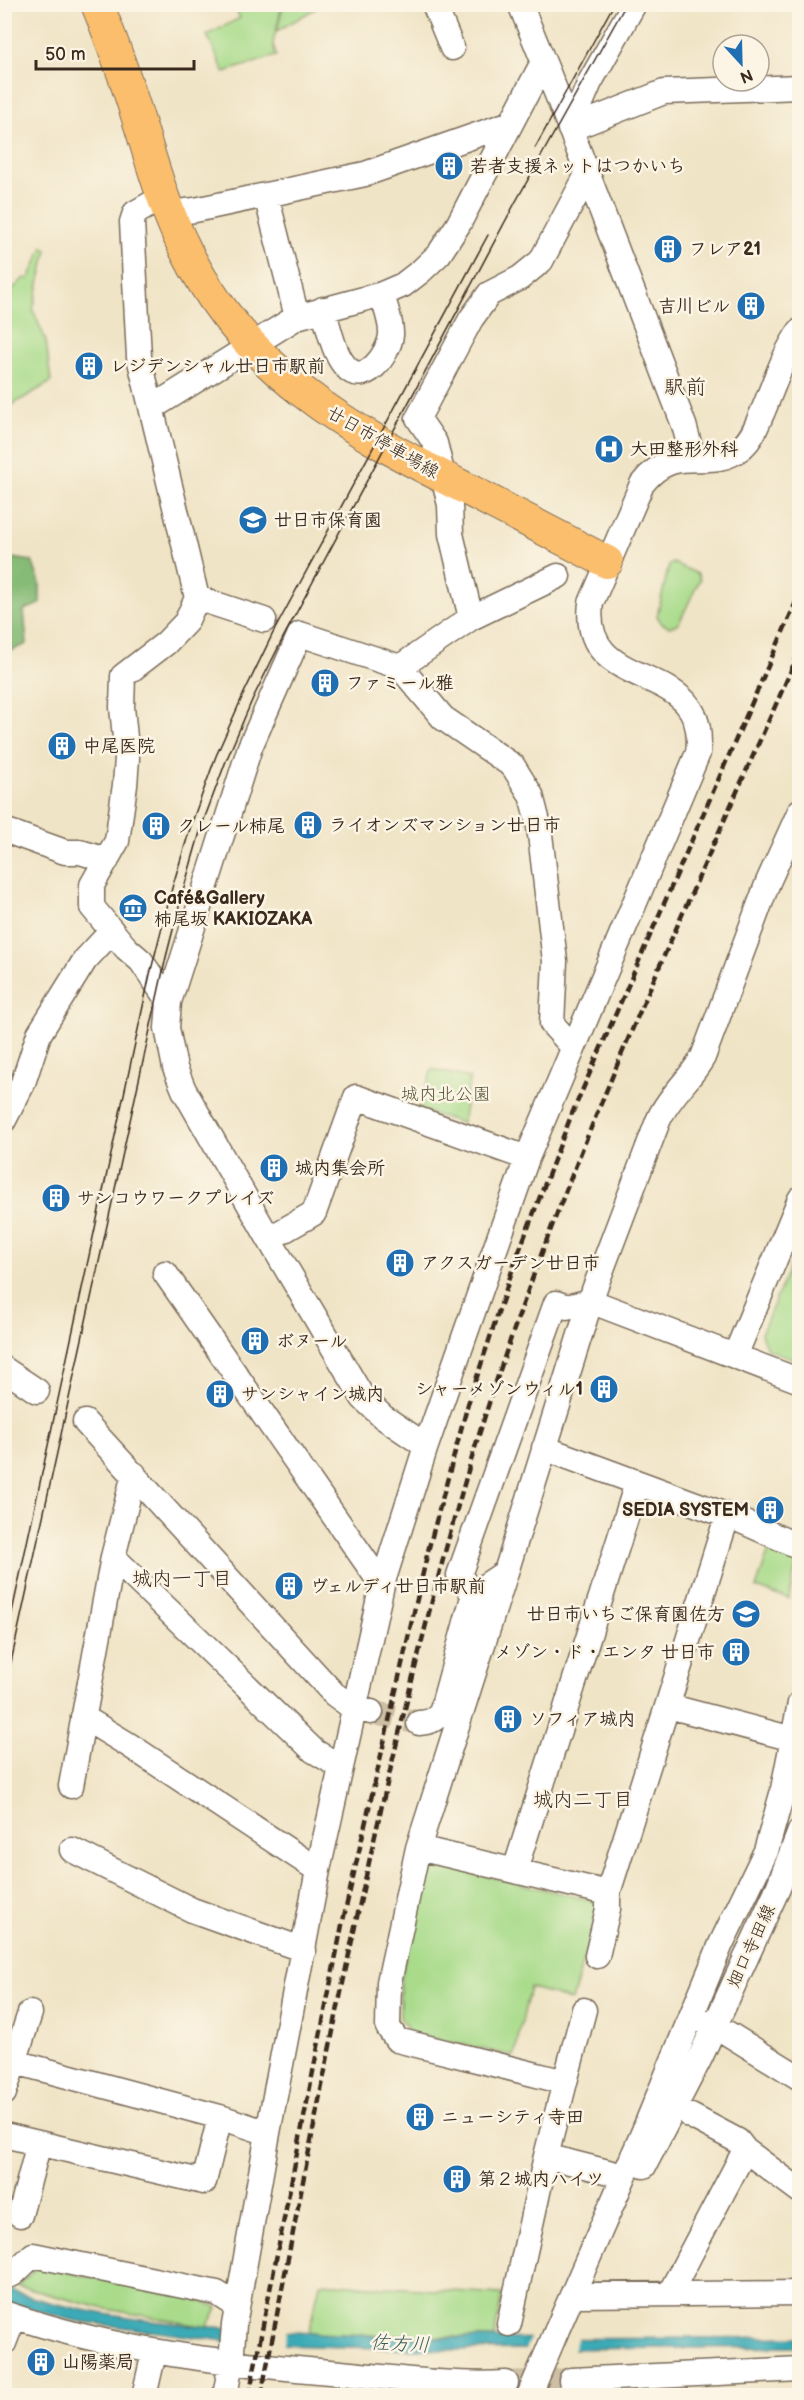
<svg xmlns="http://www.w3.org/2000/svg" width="804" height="2400" font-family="'Balsamiq Sans','Klee One',sans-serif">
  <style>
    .green { fill: #a9db8b; stroke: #728254; stroke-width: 1.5 }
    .forest { fill: #86bb77; stroke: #60724a; stroke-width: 1.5 }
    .water { fill: #3aaab6; stroke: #3a6a6a; stroke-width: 1.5 }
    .pier { fill: #f0e4c6 }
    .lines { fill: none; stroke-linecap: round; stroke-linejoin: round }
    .minor-tunnel { stroke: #ccbfa4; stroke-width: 24; stroke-dasharray: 24 12; stroke-linecap: butt }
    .minor-casing { stroke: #7a6b59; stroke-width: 27 }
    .major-casing { stroke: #7a6b59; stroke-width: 34 }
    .minor { stroke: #fff; stroke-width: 24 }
    .major { stroke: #fabe6d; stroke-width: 32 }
    .tram { stroke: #3b2a1e; stroke-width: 1.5 }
    .rail { stroke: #3b2a1e; stroke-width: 4.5; stroke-dasharray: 9 4.5; stroke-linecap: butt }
    .minor-bridge-casing { stroke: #7a6b59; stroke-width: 27; stroke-linecap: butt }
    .minor-bridge { stroke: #fff; stroke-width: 24 }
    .labels { text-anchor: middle; stroke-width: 5; stroke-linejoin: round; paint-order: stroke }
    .poi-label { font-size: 18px; font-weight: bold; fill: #3b2a1e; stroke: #fcf5e5; text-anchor: start }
    .street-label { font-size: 18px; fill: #3b2a1e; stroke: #fcf5e5 }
    .park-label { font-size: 18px; fill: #565639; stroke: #fcf5e5 }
    .neighbourhood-label { font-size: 20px; fill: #3b2a1e; stroke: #fcf5e5 }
    .water-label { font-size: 20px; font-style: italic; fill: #3b5d5b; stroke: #fcf5e5 }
    .quarter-label { font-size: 21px; fill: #3b2a1e; stroke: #fcf5e5 }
  </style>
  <rect width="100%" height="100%" fill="#fcf5e5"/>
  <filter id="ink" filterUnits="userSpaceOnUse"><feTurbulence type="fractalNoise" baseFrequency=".0167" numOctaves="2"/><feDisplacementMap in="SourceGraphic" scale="12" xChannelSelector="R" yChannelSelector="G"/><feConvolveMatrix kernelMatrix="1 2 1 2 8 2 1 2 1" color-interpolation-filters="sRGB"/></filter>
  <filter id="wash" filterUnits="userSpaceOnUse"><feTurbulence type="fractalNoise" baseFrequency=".008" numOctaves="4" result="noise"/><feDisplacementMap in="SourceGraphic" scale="24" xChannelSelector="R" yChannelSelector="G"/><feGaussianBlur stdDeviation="1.35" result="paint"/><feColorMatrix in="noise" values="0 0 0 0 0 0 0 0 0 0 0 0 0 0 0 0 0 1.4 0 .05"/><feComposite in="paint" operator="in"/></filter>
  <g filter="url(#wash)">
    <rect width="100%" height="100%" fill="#f0e4c6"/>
    <path class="green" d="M233,5H282L273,43L276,56L224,72L207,35L240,18Z
      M283,5V4L322,5L277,31Z
      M43,247L47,250L33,310L46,341L51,382L5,409V297L24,278L29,279Z
      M673,563L698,574L700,579L679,623L670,627L662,624L657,616L669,565Z
      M432,1069L470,1078L462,1123L419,1110Z
      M799,1245V1361L767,1349L761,1334Z
      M772,1541L799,1552L789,1599L756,1588Z
      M433,1864L599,1902L572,2001L530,1987L514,2056L410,2033L400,2018V1985L421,1873Z
      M38,2266L199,2300L218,2307L207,2327L101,2308L18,2286Z
      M320,2283L502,2294L494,2338L309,2333Z"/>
    <path class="forest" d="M5,557L32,561L40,583V604L24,610L27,644L5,653Z"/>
    <path class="water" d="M4,2288C95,2321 199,2327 295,2332C463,2342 631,2338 799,2337V2347L445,2350L247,2344L76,2321L5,2303Z"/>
    <path class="pier" d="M250,2327L287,2330L283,2348L246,2347Z
      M579,2335L572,2352H524L531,2336Z"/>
  </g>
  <g filter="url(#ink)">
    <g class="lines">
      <path class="minor-tunnel" d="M371,1712L419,1723
        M506,2383L571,2380"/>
      <g class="minor-casing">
        <path id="minor" d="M434,4L452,48
          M520,4L560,102L684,425L693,458
          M570,129L664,92L800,87
          M570,129L590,82L634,4
          M266,195L297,317
          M163,197L135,213L132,222L139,357L197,598L264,620
          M169,213L195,210L365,174L511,123
          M323,309C329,327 333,352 345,366C364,389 389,354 391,335C392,322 385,307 382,294
          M153,407L297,317L382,294L403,285L421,271L439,254L458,225L543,62
          M471,618L451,534L450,505L435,443L418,418L471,319L489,294L520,278L541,261L587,175
          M400,667L471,618L558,576
          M4,830L65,852H80L107,860
          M169,1002L141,961L126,948L92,907V885L117,841L125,785L127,758L122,707L123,676L166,643L186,622L197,598
          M4,1120L23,1083L39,1034L85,960L112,931
          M269,1239L314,1213L356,1097L527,1158
          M165,1273L382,1585
          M735,1356L800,1199
          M4,1369L37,1391
          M85,1422L334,1694L353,1708L371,1712
          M426,1446L383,1417L363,1398L269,1239L184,1090L175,1068L167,1028L169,1002L250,747L300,634L400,667L443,718L513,766L531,795L539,826L555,961L552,1024L573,1047
          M544,1448L739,1520L800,1547
          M113,1557L314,1751L341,1767
          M506,1572L418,1848L608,1893
          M474,1595L459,1575L556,1303L567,1307L590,1301L800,1381
          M668,1706L793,1739
          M83,1717L129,1745L318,1870
          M419,1723C431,1722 437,1720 442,1709L473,1597L476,1592L506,1572L594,1290L658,1121C668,1097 690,1080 703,1057L768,882L800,811
          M71,1786L113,1557L134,1474
          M418,1848L389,1982L388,2027L397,2040L565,2082L546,2156L624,2176
          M72,1850L192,1910L304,1950
          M515,1870L637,1483
          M597,1956L608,1909V1893L727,1517
          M701,2020L727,2033L800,2078
          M15,2062L220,2117L268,2133
          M565,2082L584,2010
          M4,2093L30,2013
          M691,2116L738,2141L745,2150
          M4,2135L204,2182L220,2117
          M644,2166L700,2058L778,1888L800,1831
          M20,2215L39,2143
          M4,2277L13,2274L33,2255L217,2293L237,2306
          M670,2293L745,2150L800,2191
          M575,2295L800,2293
          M4,2313C118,2352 223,2363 341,2373C396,2378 451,2386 506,2383
          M509,2324L546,2156
          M556,2332L643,2133L721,1944L766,1851L782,1794L800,1703
          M4,2343L14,2317
          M571,2380L800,2369
          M144,2396L154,2353
          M225,2396L231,2362L234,2325L268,2133L318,1870L382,1585L426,1446L527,1158L698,753C711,656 579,698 591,603L642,484C677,439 709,475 742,447C753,438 757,424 763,411C774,385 783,355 800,331"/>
      </g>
      <g class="major-casing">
        <path id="major" d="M97,4C114,45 128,86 141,128C154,170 166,212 186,251C246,372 348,429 463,487C511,512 559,537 607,562"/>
      </g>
      <use href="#minor" class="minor"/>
      <use href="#major" class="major"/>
      <path class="tram" d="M535,148L614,4
        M4,1649L150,974L172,888L192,822L216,756L244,693L274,631L488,235
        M4,1694L166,957L183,891L202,825L226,761L253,698L284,636L515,203L626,4"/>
      <path class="rail" d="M249,2396L342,1925L428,1551L468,1404L516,1259L571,1116L800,593
        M261,2396C304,2178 344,1961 396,1746C427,1617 459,1490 502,1364C585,1120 696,886 800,650"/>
      <g class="minor-bridge-casing">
        <path id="minor-bridge" d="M529,2396L556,2332"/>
      </g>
      <use href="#minor-bridge" class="minor-bridge"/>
    </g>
  </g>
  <defs>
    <g id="building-disc" transform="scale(1.5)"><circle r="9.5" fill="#1f6fb2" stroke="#fcf5e5"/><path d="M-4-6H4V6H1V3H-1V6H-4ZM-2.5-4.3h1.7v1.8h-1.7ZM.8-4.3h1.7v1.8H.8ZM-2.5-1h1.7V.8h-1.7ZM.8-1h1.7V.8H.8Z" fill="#fff"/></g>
    <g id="hospital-disc" transform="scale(1.5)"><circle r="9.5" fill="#1f6fb2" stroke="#fcf5e5"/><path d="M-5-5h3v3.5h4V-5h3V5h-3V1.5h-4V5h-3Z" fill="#fff"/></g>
    <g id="school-disc" transform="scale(1.5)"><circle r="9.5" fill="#1f6fb2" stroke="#fcf5e5"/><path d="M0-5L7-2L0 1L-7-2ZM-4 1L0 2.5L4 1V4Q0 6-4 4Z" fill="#fff"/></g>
    <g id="museum-disc" transform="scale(1.5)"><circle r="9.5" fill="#1f6fb2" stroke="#fcf5e5"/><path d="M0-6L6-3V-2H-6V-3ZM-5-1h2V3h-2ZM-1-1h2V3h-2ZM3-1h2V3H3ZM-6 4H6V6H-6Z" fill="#fff"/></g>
  </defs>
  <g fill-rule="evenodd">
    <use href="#building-disc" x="449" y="166"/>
    <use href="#building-disc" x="668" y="249"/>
    <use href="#building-disc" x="751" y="306"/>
    <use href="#building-disc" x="89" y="366"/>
    <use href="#hospital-disc" x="609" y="449"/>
    <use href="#school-disc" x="253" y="520"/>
    <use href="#building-disc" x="325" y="683"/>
    <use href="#building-disc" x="62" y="746"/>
    <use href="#building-disc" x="308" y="825"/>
    <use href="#building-disc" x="156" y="826"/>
    <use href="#museum-disc" x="133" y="908"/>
    <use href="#building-disc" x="274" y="1168"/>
    <use href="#building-disc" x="56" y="1198"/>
    <use href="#building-disc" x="400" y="1263"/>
    <use href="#building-disc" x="255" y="1341"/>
    <use href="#building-disc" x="604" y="1389"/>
    <use href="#building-disc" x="220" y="1394"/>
    <use href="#building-disc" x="770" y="1510"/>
    <use href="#building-disc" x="289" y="1586"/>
    <use href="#school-disc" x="746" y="1614"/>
    <use href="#building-disc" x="736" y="1652"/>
    <use href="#building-disc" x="508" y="1719"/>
    <use href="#building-disc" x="420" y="2117"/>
    <use href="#building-disc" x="457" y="2179"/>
    <use href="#building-disc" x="41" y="2362"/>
  </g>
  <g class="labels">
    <g class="poi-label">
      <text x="470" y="172">若者支援ネットはつかいち</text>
      <text x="689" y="255">フレア21</text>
      <text x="730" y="312" text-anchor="end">吉川ビル</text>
      <text x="110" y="372">レジデンシャル廿日市駅前</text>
      <text x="630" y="455">大田整形外科</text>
      <text x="274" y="526">廿日市保育園</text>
      <text x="346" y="689">ファミール雅</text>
      <text x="83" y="752">中尾医院</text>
      <text x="329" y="831">ライオンズマンション廿日市</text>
      <text x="177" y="832">クレール柿尾</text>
      <text x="154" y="904">Café&amp;Gallery<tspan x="154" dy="21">柿尾坂 KAKIOZAKA</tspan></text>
      <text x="295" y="1174">城内集会所</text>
      <text x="77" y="1204">サンコウワークプレイズ</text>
      <text x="421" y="1269">アクスガーデン廿日市</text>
      <text x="276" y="1347">ボヌール</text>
      <text x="583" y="1395" text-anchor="end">シャーメゾンウィル1</text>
      <text x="241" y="1400">サンシャイン城内</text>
      <text x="749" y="1516" text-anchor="end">SEDIA SYSTEM</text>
      <text x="310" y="1592">ヴェルディ廿日市駅前</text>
      <text x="725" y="1620" text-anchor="end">廿日市いちご保育園佐方</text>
      <text x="715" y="1658" text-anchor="end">メゾン・ド・エンタ 廿日市</text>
      <text x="529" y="1725">ソフィア城内</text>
      <text x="441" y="2123">ニューシティ寺田</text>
      <text x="478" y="2185">第２城内ハイツ</text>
      <text x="62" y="2368">山陽薬局</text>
    </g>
    <g class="street-label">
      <text transform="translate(383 442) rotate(30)" y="6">廿日市停車場線</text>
      <text transform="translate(751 1946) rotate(-65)" y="6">畑口寺田線</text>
    </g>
    <g class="park-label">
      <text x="446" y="1100">城内北公園</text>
    </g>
    <g class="neighbourhood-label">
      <text x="182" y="1585">城内一丁目</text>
      <text x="583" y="1806">城内二丁目</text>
    </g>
    <g class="water-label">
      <text transform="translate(400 2343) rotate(3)" y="7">佐方川</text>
    </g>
    <g class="quarter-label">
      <text x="685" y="394">駅前</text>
    </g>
  </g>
  <rect width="804" height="2400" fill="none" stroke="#fcf5e5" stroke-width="24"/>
  <g transform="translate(741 63) rotate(158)"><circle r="28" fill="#fcf5e5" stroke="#afa495" stroke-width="1.5"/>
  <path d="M0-4.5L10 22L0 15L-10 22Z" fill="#1f6fb2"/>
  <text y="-9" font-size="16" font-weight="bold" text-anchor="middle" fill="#3b2a1e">N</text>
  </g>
  <path d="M36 60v9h158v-9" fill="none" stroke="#3b2a1e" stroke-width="3"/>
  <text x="45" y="60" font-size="18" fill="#3b2a1e" stroke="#fcf5e5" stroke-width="4.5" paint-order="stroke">50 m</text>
</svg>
